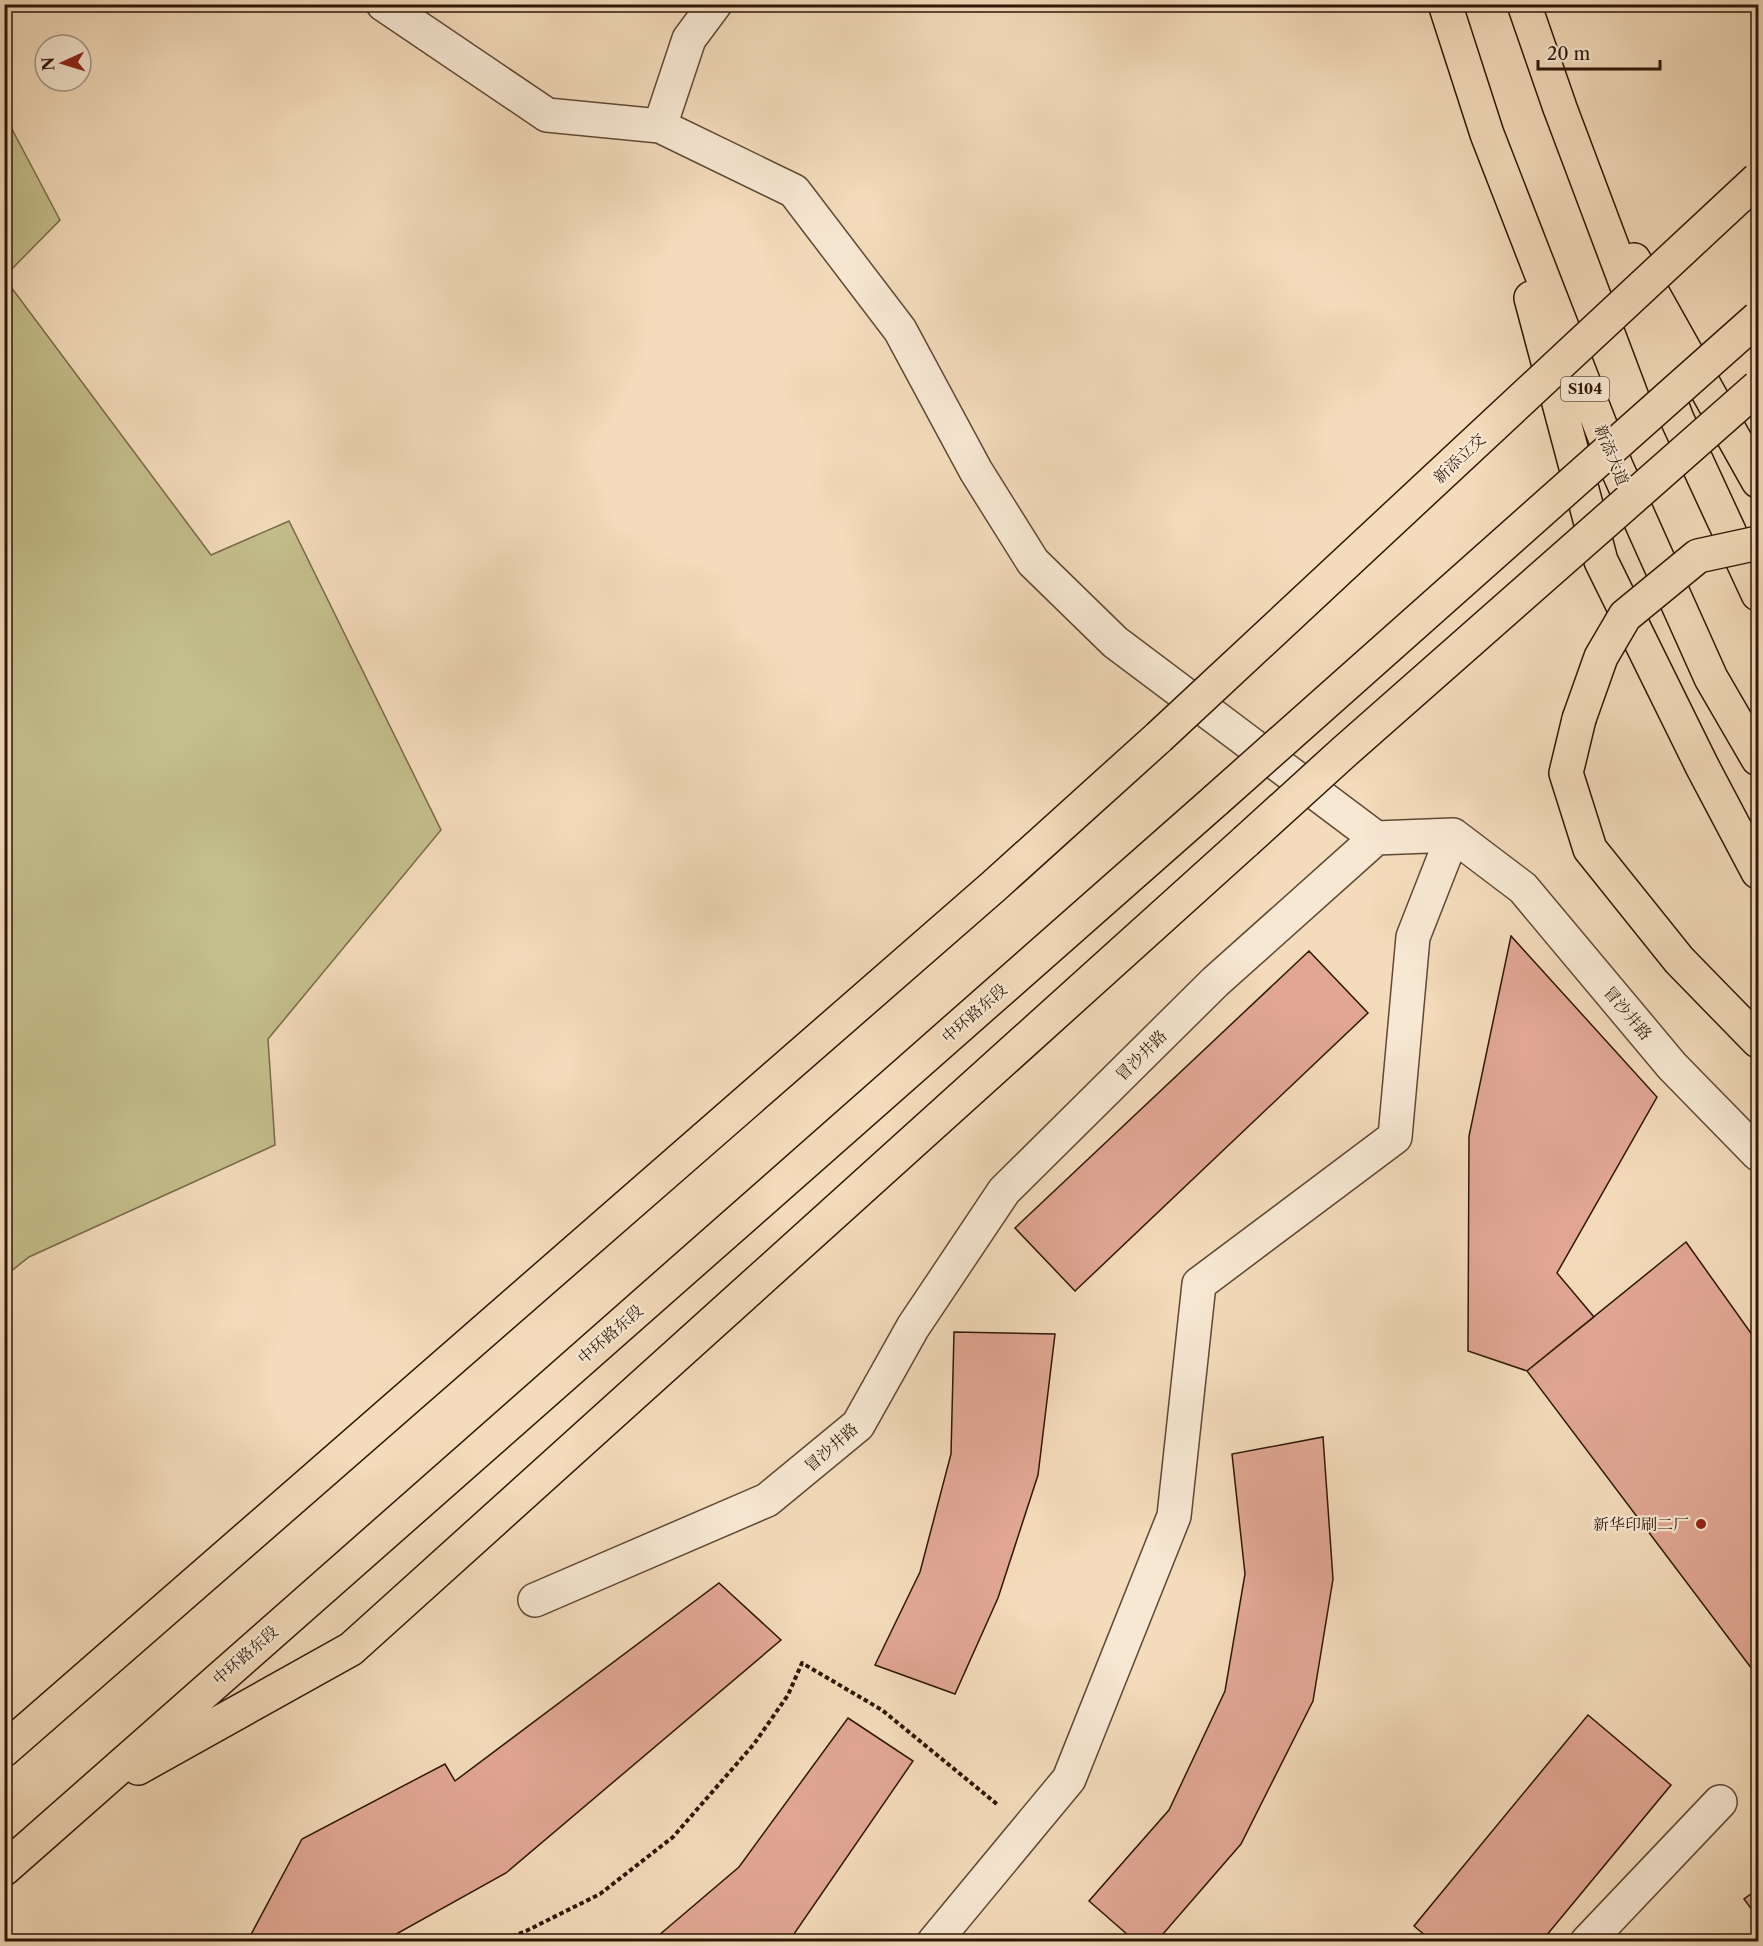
<svg xmlns="http://www.w3.org/2000/svg" width="1763" height="1946" font-family="'Libre Caslon Text','Noto Serif SC',serif">
  <style>
    .green { fill: #c3be8b; stroke: #796a49; stroke-width: 1.5 }
    .building { fill: #e1a794; stroke: #2f1707; stroke-width: 1.5 }
    .lines { fill: none; stroke-linecap: round; stroke-linejoin: round }
    .minor-casing { stroke: #604834; stroke-width: 36 }
    .major-casing { stroke: #2f1707; stroke-width: 36 }
    .highway-casing { stroke: #2f1707; stroke-width: 36 }
    .path { stroke: #2f1707; stroke-width: 4; stroke-dasharray: 4.5 3; stroke-linecap: butt }
    .minor { stroke: #f7e8d3; stroke-width: 33 }
    .major { stroke: #f3dbbb; stroke-width: 33 }
    .highway { stroke: #f3dbbb; stroke-width: 33 }
    .major-bridge-casing { stroke: #2f1707; stroke-width: 36; stroke-linecap: butt }
    .highway-bridge-casing { stroke: #2f1707; stroke-width: 36; stroke-linecap: butt }
    .major-bridge { stroke: #f3dbbb; stroke-width: 33 }
    .highway-bridge { stroke: #f3dbbb; stroke-width: 33 }
    .poi-dot { fill: #8f2418; stroke: #f7e8d3; stroke-width: 2 }
    .labels { text-anchor: middle; stroke-width: 4.5; stroke-linejoin: round; paint-order: stroke }
    .shield { fill: #f7e8d3; stroke: #6b5644; stroke-width: 1.5 }
    .shield-label { font-size: 15px; font-weight: bold; fill: #2f1707 }
    .street-label { font-size: 16px; fill: #2f1707; stroke: #f7e8d3 }
    .poi-label { font-size: 16px; fill: #2f1707; stroke: #f7e8d3; text-anchor: end }
  </style>
  <rect width="100%" height="100%" fill="#f3dbbb"/>
  <filter id="stains"><feTurbulence type="fractalNoise" baseFrequency=".00333" numOctaves="4"/><feColorMatrix values="0 0 0 0 .2 0 0 0 0 .09 0 0 0 0 .02 0 0 0 .5 -.17"/></filter>
  <radialGradient id="worn" r=".72"><stop offset=".6" stop-color="#630" stop-opacity="0"/><stop offset="1" stop-color="#630" stop-opacity=".3"/></radialGradient>
  <path class="green" d="M4,114L60,220L5,276H4Z
    M5,279L211,555L289,521L441,830L268,1039L275,1145L29,1257L5,1276Z"/>
  <path class="building" d="M1511,936L1657,1097L1557,1273L1594,1317L1527,1371L1468,1351L1469,1136Z
    M1309,951L1368,1013L1075,1291L1015,1228Z
    M1686,1242L1758,1343V1677L1527,1371Z
    M954,1332L1055,1334L1038,1475L998,1598L955,1694L875,1665L920,1572L951,1454Z
    M1323,1437L1333,1579L1313,1701L1241,1844L1156,1942H1136L1089,1901L1169,1810L1225,1691L1245,1574L1232,1454Z
    M719,1583L781,1640L506,1873L382,1942H247L302,1839L445,1764L455,1781Z
    M1588,1715L1671,1785L1541,1942H1433L1414,1926Z
    M848,1718L913,1761L794,1934L784,1942H651L739,1867Z
    M1758,1889V1918L1744,1899Z"/>
  <g class="lines">
    <g class="minor-casing">
      <path id="minor" d="M383,4L547,115L660,126L794,191L900,330L976,471L1033,562L1115,642L1376,838
        M660,126L689,39L715,4
        M535,1600L767,1500L858,1425L913,1327L1004,1191L1215,982L1376,838L1453,835L1523,888L1672,1066L1758,1154
        M934,1942L1069,1779L1174,1516L1199,1284L1395,1137L1413,937L1453,835
        M1587,1942L1720,1802"/>
    </g>
    <g class="major-casing">
      <path id="major" d="M1445,4L1487,134L1616,466L1711,678L1758,759
        M1524,4L1560,108L1677,419L1758,594
        M1634,260L1758,481
        M1531,298L1601,561L1702,766L1758,872
        M1579,719L1566,773L1590,849L1679,960L1758,1041"/>
    </g>
    <g class="highway-casing">
      <path id="highway" d="M4,1750L994,886L1159,737
        M138,1768L351,1649L1246,841
        M4,1869L1216,800"/>
    </g>
    <path class="path" d="M498,1942L526,1931L600,1894L673,1837L754,1744L788,1695L802,1663L882,1710L998,1805"/>
    <use href="#minor" class="minor"/>
    <use href="#major" class="major"/>
    <use href="#highway" class="highway"/>
    <g class="major-bridge-casing">
      <path id="major-bridge" d="M1579,719L1601,657L1625,616L1698,556L1758,543"/>
    </g>
    <g class="highway-bridge-casing">
      <path id="highway-bridge" d="M1159,737L1758,179
        M1216,800L1758,318
        M1246,841L1344,752L1758,387"/>
    </g>
    <use href="#major-bridge" class="major-bridge"/>
    <use href="#highway-bridge" class="highway-bridge"/>
  </g>
  <circle class="poi-dot" cx="1701" cy="1524" r="6"/>
  <g class="labels">
    <rect class="shield" x="1561" y="377" width="48" height="24" rx="4.5"/>
    <g class="shield-label">
      <text x="1585" y="394">S104</text>
    </g>
    <g class="street-label">
      <text transform="translate(1612 455) rotate(68)" y="6">新添大道</text>
      <text transform="translate(1459 458) rotate(-43)" y="6">新添立交</text>
      <text transform="translate(974 1013) rotate(-41)" y="6">中环路东段</text>
      <text transform="translate(1628 1013) rotate(50)" y="6">冒沙井路</text>
      <text transform="translate(1141 1055) rotate(-45)" y="6">冒沙井路</text>
      <text transform="translate(610 1334) rotate(-41)" y="6">中环路东段</text>
      <text transform="translate(831 1447) rotate(-41)" y="6">冒沙井路</text>
      <text transform="translate(245 1655) rotate(-41)" y="6">中环路东段</text>
    </g>
    <g class="poi-label">
      <text x="1689" y="1530">新华印刷二厂</text>
    </g>
  </g>
  <rect width="1763" height="1946" fill="none" stroke="#f3dbbb" stroke-width="24"/>
  <rect x="6" y="6" width="1751" height="1934" fill="none" stroke="#2f1707" stroke-width="3"/>
  <rect x="12" y="12" width="1739" height="1922" fill="none" stroke="#2f1707" stroke-width="1.5"/>
  <g transform="translate(63 63) rotate(266)"><circle r="28" fill="#f7e8d3" stroke="#a79481" stroke-width="1.5"/>
  <path d="M0-4.5L10 22L0 15L-10 22Z" fill="#8f2418"/>
  <text y="-9" font-size="16" font-weight="bold" text-anchor="middle" fill="#2f1707">N</text>
  </g>
  <path d="M1538 60v9h122v-9" fill="none" stroke="#2f1707" stroke-width="3"/>
  <text x="1547" y="60" font-size="18" fill="#2f1707" stroke="#f7e8d3" stroke-width="4.5" paint-order="stroke">20 m</text>
  <rect width="100%" height="100%" filter="url(#stains)"/>
  <rect width="100%" height="100%" fill="url(#worn)"/>
</svg>
